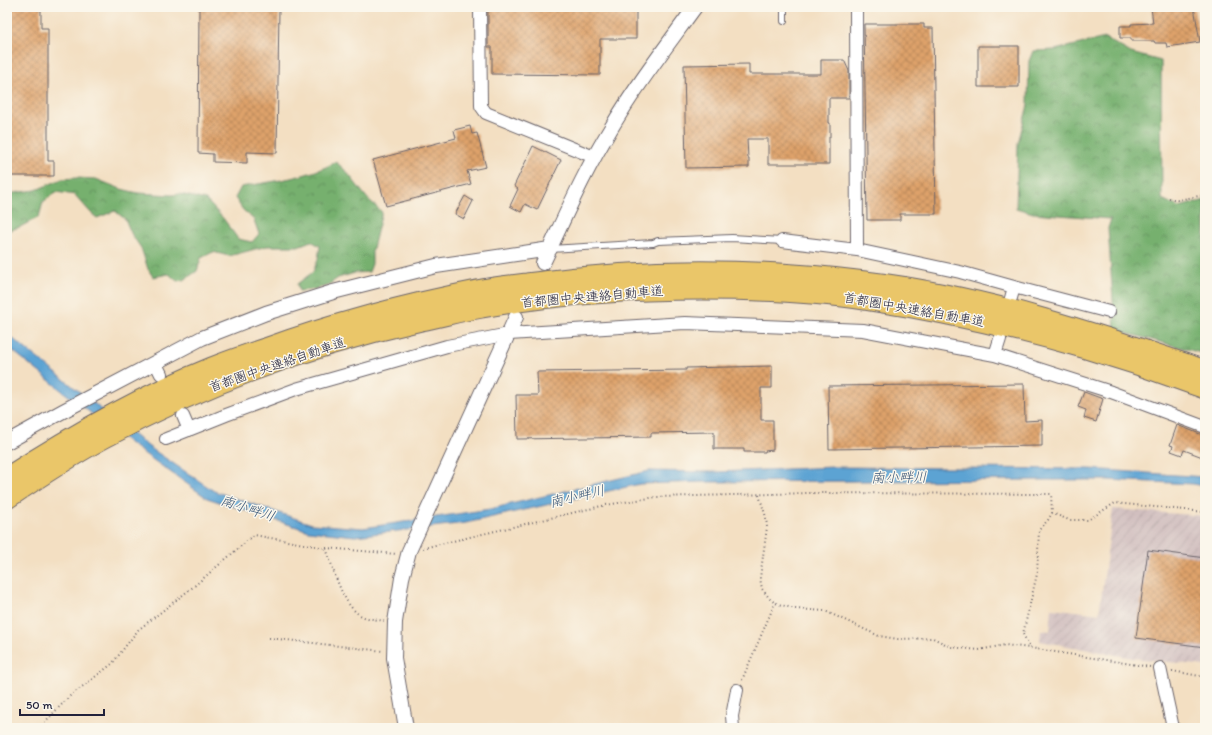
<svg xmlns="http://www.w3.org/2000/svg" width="1212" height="735" font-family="Itim,'Klee One',sans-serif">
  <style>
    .industrial { fill: url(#industrial-furrows) }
    .forest { fill: url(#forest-crowns); stroke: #4c6954 }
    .water { fill: #5ca3d3; stroke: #3f6287 }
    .building { fill: url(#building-cross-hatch) }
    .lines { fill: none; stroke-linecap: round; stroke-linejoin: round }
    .service-casing { stroke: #6b646a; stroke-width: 8 }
    .minor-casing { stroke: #6b646a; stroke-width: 14 }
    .tertiary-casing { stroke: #6b646a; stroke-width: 16 }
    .motorway-casing { stroke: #6b646a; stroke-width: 23 }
    .path { stroke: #6b646a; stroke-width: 2; stroke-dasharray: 1 3; stroke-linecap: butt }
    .service { stroke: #fff; stroke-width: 6 }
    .minor { stroke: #fff; stroke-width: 12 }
    .tertiary { stroke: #fff; stroke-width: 14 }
    .motorway { stroke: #eac669; stroke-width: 21 }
    .labels { text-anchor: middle; stroke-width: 3; stroke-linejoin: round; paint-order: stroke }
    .street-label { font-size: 13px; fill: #22223b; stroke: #fbf7ec }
    .water-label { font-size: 14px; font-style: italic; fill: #395678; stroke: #fbf7ec }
  </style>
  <defs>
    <pattern id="industrial-furrows" width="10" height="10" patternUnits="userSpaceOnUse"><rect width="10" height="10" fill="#d1bfbf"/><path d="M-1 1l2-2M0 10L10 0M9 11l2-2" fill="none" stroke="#b3a4a5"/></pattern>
    <pattern id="forest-crowns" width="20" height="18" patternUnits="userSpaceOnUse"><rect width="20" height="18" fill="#76b06e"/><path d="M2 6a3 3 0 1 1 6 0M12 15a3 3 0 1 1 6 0" fill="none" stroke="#608f5c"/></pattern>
    <pattern id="building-cross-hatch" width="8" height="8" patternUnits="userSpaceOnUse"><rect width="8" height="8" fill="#dea26a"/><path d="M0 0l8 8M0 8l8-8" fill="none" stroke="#b48458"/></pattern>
  </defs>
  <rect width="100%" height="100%" fill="#fbf7ec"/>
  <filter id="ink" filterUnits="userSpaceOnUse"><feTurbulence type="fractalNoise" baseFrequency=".025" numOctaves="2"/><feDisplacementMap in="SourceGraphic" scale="8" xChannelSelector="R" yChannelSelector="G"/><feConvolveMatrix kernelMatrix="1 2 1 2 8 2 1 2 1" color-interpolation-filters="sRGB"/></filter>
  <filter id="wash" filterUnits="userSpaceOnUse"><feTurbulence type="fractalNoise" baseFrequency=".012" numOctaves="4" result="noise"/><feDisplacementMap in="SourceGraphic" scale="16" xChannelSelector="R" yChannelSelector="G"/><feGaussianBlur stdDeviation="0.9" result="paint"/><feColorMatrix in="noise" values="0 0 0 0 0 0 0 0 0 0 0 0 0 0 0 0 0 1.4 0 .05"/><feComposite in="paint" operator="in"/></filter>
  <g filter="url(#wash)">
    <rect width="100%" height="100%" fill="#f3dfc2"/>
    <path class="industrial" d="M1113,509L1205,516V666L1133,658L1040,641L1041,630L1050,631L1052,608L1099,614Z"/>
    <path class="forest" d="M1105,38L1131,53L1161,61L1162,199L1179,207L1205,200V354L1115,330L1108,228L1111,219L1033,213L1016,208L1018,143L1028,105L1029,61L1033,51L1055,50Z
      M336,162L346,171L367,198L382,212L372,252V264L369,272L355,273L338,278L327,286L311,290L299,291L297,284L313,272L318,259L320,246L311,241L298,246H267L229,256L213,252L201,258L197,271L184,280L177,281L169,274L153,277L148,269L141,248L132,235L125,219L115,211L97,218L91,213L75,195L56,192L43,202L39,217L20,227L7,231V194L36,190L62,179L76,178L96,179L121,189L138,193L172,195L180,194L206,200L223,218L238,239L252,242L259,234L254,220L243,210L235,198L241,187C273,181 307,178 336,162Z"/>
    <path class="water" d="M7,334L149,447L214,491L312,524L363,528L490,509L649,471L716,472L834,467L1090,469L1205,477V486L1193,484L1107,480H1041L705,482L640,484L466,523L355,536L309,531L207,498L132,445L61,390L7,346Z"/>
    <g id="blocks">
      <path class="building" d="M7,7H41V28H48V161H54V176H7Z
        M199,7H279L277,153L247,152V163L213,162V154L198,153Z
        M488,7H636V39H600V75L492,74V47H488Z
        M1151,7H1194L1200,42L1167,47L1166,43H1155L1154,41H1131V38H1120V26H1131V24L1153,23Z
        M864,24H924V28H933L936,214H900V220H867Z
        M978,46H1019V87H978Z
        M821,60H844L849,71V98H829V123H830V137H829V164H768V139H747L748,158H749V167L686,168L684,65L749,64V74H821Z
        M470,126L472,134L477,133L486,167L467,171L471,184L386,206L373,160L456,138L454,130Z
        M533,146L561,160L537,210L525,204L521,212L510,206L518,189L514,186Z
        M465,196L473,201L464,219L455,214Z
        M772,366V388H761V420H773V450L765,451V452H744V449H714V432L651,433V437L517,439L516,395H538L537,372L686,370V368Z
        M1024,384L1025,421L1042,420V446L829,449L828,386Z
        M1084,392L1103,399L1096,422L1084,418L1086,410L1078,407Z
        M1177,425L1205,436V458L1184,450L1182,455L1171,451L1173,446L1170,445Z
        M1148,550L1205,558V647L1136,638Z"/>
    </g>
  </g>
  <g filter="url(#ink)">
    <use href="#blocks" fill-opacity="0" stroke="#6b646a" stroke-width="1"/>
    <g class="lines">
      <g class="service-casing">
        <path id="service" d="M784,21V7
          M550,249L653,243L658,241L732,238L782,241"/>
      </g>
      <g class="minor-casing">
        <path id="minor" d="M480,7L481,106L486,113L594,157
          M856,7L857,250
          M782,241L857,250L960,272L1014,287L1011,298
          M1014,287L1109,312
          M995,355L1000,339
          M155,362L161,374
          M183,416L189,430
          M166,439L226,415L296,389L447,346L509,334L685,323L863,330L995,355L1111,392L1205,427
          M1160,668L1173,728
          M733,728L732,716L737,690"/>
      </g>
      <g class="tertiary-casing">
        <path id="tertiary" d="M543,263C564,219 584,172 610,130C635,87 666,47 695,7
          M7,442L63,411L202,338L266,313L333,292L436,266L550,249
          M406,728L394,658L395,622L402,578L409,551L516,317"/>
      </g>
      <g class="motorway-casing">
        <path id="motorway" d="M7,478C72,436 140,397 212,368C229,361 247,355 265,349C334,324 405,305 477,291C493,288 510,286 527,284C639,268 753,268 865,282C981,296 1095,333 1205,371
          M7,498C38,477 70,456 103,438C202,384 310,345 421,320C441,316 462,310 482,307C554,294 628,289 701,289C756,289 811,291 865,299C939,310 1013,327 1086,348C1102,353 1118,358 1134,363C1158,371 1181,380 1205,388"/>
      </g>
      <path class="path" d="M1169,198L1177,200L1205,195
        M759,495L766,517L767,527L760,578L762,589L770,599L775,603L795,609L825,611L879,636L898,639L933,638L951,647L979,650L1005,645L1030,648
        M326,548L397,554
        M423,548L606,505L656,497L810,493L1051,494L1052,513
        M269,638L383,651
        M1150,667L1030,648L1023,634L1037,574L1039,530L1048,520L1052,513L1069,520H1088L1115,503L1205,512
        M1172,671L1200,676H1205
        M742,680L775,603
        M39,728L70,696L112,664L138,630L193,587L254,535L326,548C333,568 341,600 357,613C364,619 375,619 384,621"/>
      <use href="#service" class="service"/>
      <use href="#minor" class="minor"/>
      <use href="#tertiary" class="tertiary"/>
      <use href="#motorway" class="motorway"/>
    </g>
  </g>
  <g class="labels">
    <g class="street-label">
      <text transform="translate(592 296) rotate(-5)" y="5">首都圏中央連絡自動車道</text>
      <text transform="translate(914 309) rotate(10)" y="5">首都圏中央連絡自動車道</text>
      <text transform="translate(277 364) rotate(-19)" y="5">首都圏中央連絡自動車道</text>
    </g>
    <g class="water-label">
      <text transform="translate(899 477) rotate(-1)" y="5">南小畔川</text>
      <text transform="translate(577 496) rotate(-13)" y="5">南小畔川</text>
      <text transform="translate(248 508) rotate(18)" y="5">南小畔川</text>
    </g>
  </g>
  <rect width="1212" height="735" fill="none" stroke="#fbf7ec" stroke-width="24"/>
  <path d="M20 709v6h84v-6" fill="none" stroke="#22223b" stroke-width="2"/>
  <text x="26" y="709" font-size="12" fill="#22223b" stroke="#fbf7ec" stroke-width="3" paint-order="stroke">50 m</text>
</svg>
